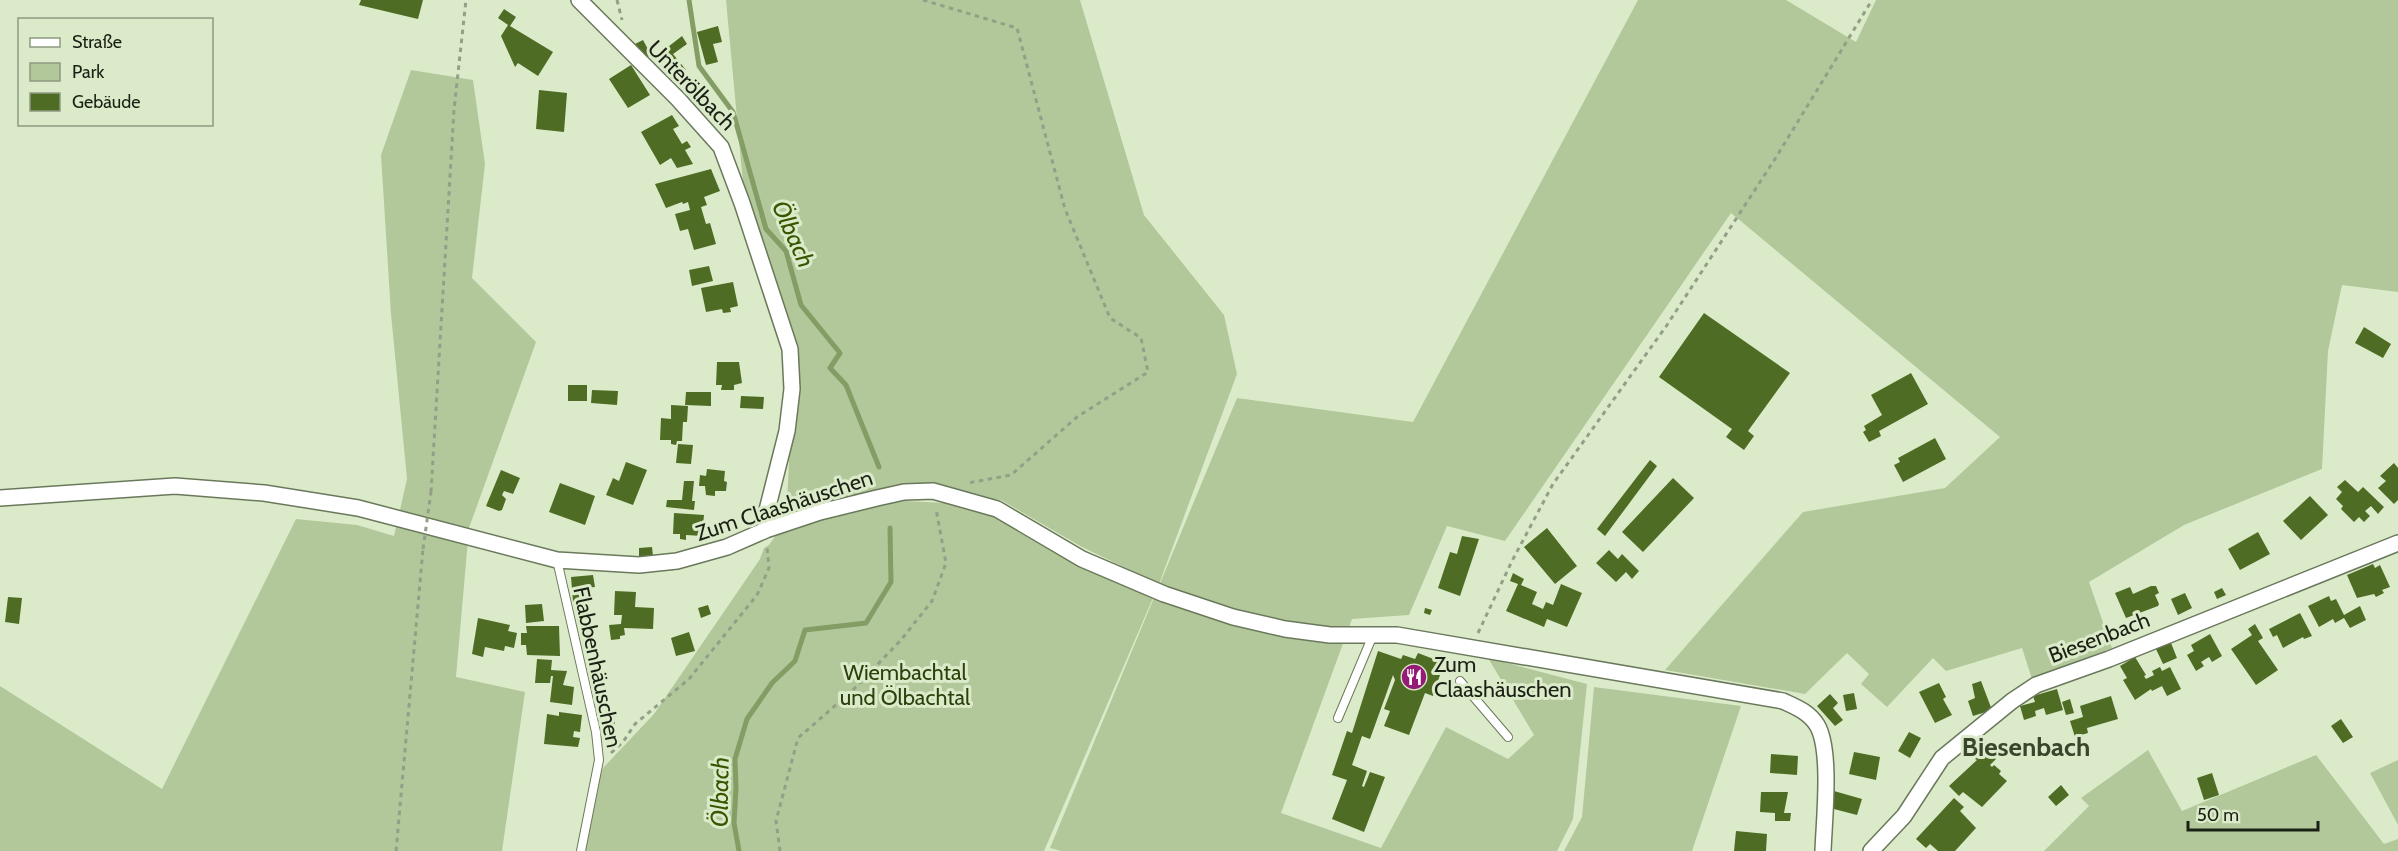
<svg xmlns="http://www.w3.org/2000/svg" width="2398" height="851" font-family="Cabin,sans-serif">
  <style>
    .green { fill: #b2c89a }
    .lines { fill: none; stroke-linecap: round; stroke-linejoin: round }
    .stream { stroke: #839d65; stroke-width: 5 }
    .building { fill: #4e6c24 }
    .lane-casing { stroke: #6a795b; stroke-width: 10 }
    .street-casing { stroke: #6a795b; stroke-width: 18 }
    .path { stroke: #939f86; stroke-width: 3; stroke-dasharray: 4.5 4.5; stroke-linecap: butt }
    .lane { stroke: #fff; stroke-width: 8 }
    .street { stroke: #fff; stroke-width: 15 }
    .path-bridge { stroke: #939f86; stroke-width: 3; stroke-dasharray: 4.5 4.5; stroke-linecap: butt }
    .labels { text-anchor: middle; stroke-width: 6; stroke-linejoin: round; paint-order: stroke }
    .street-label { font-size: 22px; fill: #1a2014; stroke: #dbebca }
    .poi-label { font-size: 22px; fill: #1a2014; stroke: #dbebca; text-anchor: start }
    .park-label { font-size: 22px; fill: #2b400a; stroke: #dbebca }
    .water-label { font-size: 24px; font-style: italic; fill: #385500; stroke: #dbebca }
    .quarter-label { font-size: 26px; font-weight: bold; fill: #3a462b; stroke: #dbebca }
  </style>
  <rect width="100%" height="100%" fill="#dbebca"/>
  <path class="green" d="M726,0H1080L1144,215L1224,315L1237,374L1159,584L1082,547L1001,500L906,487L794,519L905,501L945,503L997,517L1153,598L1044,851H581L594,795L603,768L654,714L760,559L764,548L769,545L786,521L795,345L744,194Z
    M1638,0H1786L1856,42L1876,0H2398V292L2342,285L2328,351L2322,469L2184,525L2089,582L2112,648L2032,679L2022,648L1946,671L1933,658L1887,707L1861,684L1869,674L1847,653L1805,694L1665,670L1803,512L1945,488L2000,437L1731,213L1505,541L1447,526L1409,615L1352,619L1281,813L1381,848L1446,727L1508,759L1534,735L1488,658L1587,684L1573,819L1557,851H1061L1050,848L1237,398L1413,422Z
    M411,70L473,80L485,164L472,278L536,342L469,528L456,677L525,692L502,851H0V686L162,789L296,519L357,525L394,536L407,479L391,314L381,155Z
    M1594,687L1741,706L1692,851H1564L1582,817Z
    M2148,750L2182,811L2316,755L2384,844L2398,839V851H2044L2089,806L2081,798Z
    M2398,760V825L2370,773Z"/>
  <g class="lines">
    <path class="stream" d="M689,0L699,66L733,112L766,229L786,251L801,305L840,353L830,368L846,385L879,467
      M739,851L734,823L736,788L735,759L747,719L772,683L795,661L805,630L866,623L891,582L890,528"/>
  </g>
  <path class="building" d="M361,0H423L418,19L359,5Z
    M504,9L516,17L510,26L553,52L538,76L518,63L515,67L501,36L508,25L498,18Z
    M718,26L722,42L713,44L718,62L706,65L697,32Z
    M682,36L687,44L673,54L686,70L674,82L655,57Z
    M643,40L651,55L644,59L635,44Z
    M631,65L650,95L628,108L609,79Z
    M539,90L567,93L564,132L536,129Z
    M672,115L679,126L673,129L682,144L687,141L691,147L685,150L693,164L677,168L671,158L660,165L641,132Z
    M711,169L720,191L704,197L707,205L701,207L706,224L710,223L716,244L694,250L688,229L680,231L675,214L690,210L688,202L683,204L682,202L666,208L655,184Z
    M709,266L713,281L692,286L689,270Z
    M733,282L738,306L730,308L731,312L723,313L722,309L706,312L701,288Z
    M1704,313L1790,373L1748,431L1754,436L1744,450L1726,437L1732,429L1659,377Z
    M2364,327L2391,344L2383,358L2355,343Z
    M717,362H739L742,383L734,385V390H721L722,385H716Z
    M1911,373L1928,404L1879,431L1881,436L1869,442L1863,432L1866,430L1864,426L1882,415L1871,395Z
    M568,385H587V401H568Z
    M592,390L618,391L617,405L591,403Z
    M686,392H711V406L685,405Z
    M741,396L764,397L763,409L740,408Z
    M671,405L688,406L687,422H683L682,441H677L676,445L671,444V440H660L661,418L671,419Z
    M1935,438L1946,459L1903,482L1894,465L1900,462L1898,458Z
    M678,444L693,445L691,464L676,463Z
    M1650,460L1657,466L1605,536L1597,529Z
    M626,462L647,470L633,505L606,495L613,478L619,481Z
    M2394,463L2398,468V500L2394,504L2378,488L2386,481L2380,476Z
    M707,469L725,471L724,481L727,482L726,491H715V496L706,495L705,486H699L700,475L706,476Z
    M501,470L520,478L513,494L504,491L502,495L506,499L502,510L499,511L486,506Z
    M1673,478L1694,498L1643,552L1622,532Z
    M2345,480L2358,492L2363,487L2384,507L2378,514L2371,506L2365,511L2370,516L2364,522L2359,517L2354,522L2341,509L2343,506L2336,499L2342,492L2337,487Z
    M684,481H694L692,501H695L694,510L666,507L667,500H682Z
    M560,483L595,496L585,525L549,512Z
    M2310,496L2328,515L2301,540L2283,521Z
    M674,513L704,515L702,536L686,535V540L680,539V534H673Z
    M1547,528L1577,566L1555,584L1524,547Z
    M2258,532L2270,554L2240,570L2228,549Z
    M1462,536L1479,539L1460,596L1438,588L1450,552L1457,554Z
    M652,547L653,556L639,557V548Z
    M1609,550L1618,559L1622,554L1639,571L1632,579L1626,572L1616,582L1596,563Z
    M2373,564L2375,568L2380,565L2390,587L2382,590L2384,593L2376,597L2374,594L2357,598L2347,575Z
    M1513,573L1524,579L1521,585L1537,592L1532,604L1543,609L1546,602L1553,605L1561,584L1582,593L1567,627L1547,619L1544,627L1506,611L1518,584L1510,581Z
    M593,575L595,587L585,588L587,600L573,602L571,577Z
    M2151,586H2156L2159,593L2155,595L2159,604L2158,606L2126,618L2115,593L2130,587L2133,594Z
    M2222,588L2226,595L2217,599L2214,592Z
    M615,591L636,592L635,607L654,608L653,629L624,628L625,635L620,636V639L611,640L609,625L621,624L622,615H614Z
    M2185,593L2192,608L2178,615L2171,599Z
    M2329,596L2331,601L2336,599L2344,615L2360,606L2366,620L2350,628L2344,618L2335,623L2333,619L2319,627L2308,606Z
    M8,597L22,598L19,624L5,622Z
    M542,604L544,621L526,623L525,605Z
    M708,605L711,614L701,618L698,608Z
    M1425,608L1432,610L1430,615L1424,613Z
    M2300,613L2312,636L2304,639L2303,637L2283,648L2277,635L2273,637L2269,629Z
    M478,618L510,625L508,631L517,633L514,648L505,646L504,651L485,647L483,657L472,654Z
    M2255,624L2263,638L2258,641L2278,670L2256,685L2231,649L2252,635L2248,629Z
    M526,626H559L560,656L527,655L526,645H521V633H527Z
    M689,632L695,651L676,656L671,638Z
    M2210,634L2222,656L2212,662L2209,657L2201,662L2204,666L2196,671L2187,655L2194,651L2191,645Z
    M2171,643L2177,658L2163,664L2156,649Z
    M1378,651L1401,659L1403,655L1415,659L1418,653L1444,663L1433,696L1425,693L1409,735L1384,726L1390,711L1384,709L1395,680L1393,675L1370,739L1362,736L1352,765L1367,771L1362,786L1364,787L1370,772L1385,777L1364,832L1332,819L1347,780L1332,775L1347,731L1352,733Z
    M2135,657L2146,675L2144,676L2146,679L2154,675L2152,671L2160,667L2162,671L2170,667L2181,689L2167,696L2162,686L2152,691L2151,689L2135,700L2123,680L2127,678L2120,666Z
    M537,659L552,660L551,670L567,671L563,685L574,687L572,705L550,702L553,676H551L550,683H535Z
    M1981,681L1992,710L1973,716L1968,701L1975,698L1972,684Z
    M1939,683L1946,697L1943,699L1952,715L1935,723L1919,692Z
    M2057,689L2063,710L2046,715L2044,708L2035,711L2036,716L2024,720L2020,706L2035,702L2033,696Z
    M1854,693L1857,709L1846,711L1843,695Z
    M1830,694L1838,703L1833,708L1843,720L1835,726L1817,706Z
    M2111,696L2118,719L2087,728L2088,733L2075,737L2070,721L2083,717L2080,706Z
    M2070,699L2074,713L2066,715L2062,702Z
    M607,702L608,707L598,709L597,704Z
    M559,712L582,715L580,732L574,731L573,737L580,738L578,747L544,744L547,714L559,716Z
    M613,713L615,726L601,727L599,715Z
    M2341,719L2353,737L2343,743L2331,726Z
    M1909,732L1921,738L1910,758L1898,751Z
    M1985,749L1996,759L1990,765L1992,767L1994,765L2001,771L1999,774L2007,781L1982,807L1963,792L1959,796L1949,786L1977,760L1975,759Z
    M1854,752L1880,757L1876,780L1849,774Z
    M1771,754L1798,756L1797,775L1770,773Z
    M2212,773L2219,795L2204,800L2197,778Z
    M2061,785L2069,795L2056,806L2048,797Z
    M1834,791L1862,799L1857,815L1830,808Z
    M1761,792H1788L1784,813H1791L1790,821H1775V813L1760,812Z
    M1954,798L1964,807L1960,811L1976,828L1955,851H1938L1930,844L1926,848L1916,839Z
    M1736,831L1767,834L1766,851H1734Z"/>
  <g class="lines">
    <g class="lane-casing">
      <path id="lane" d="M557,560L596,732L599,760L581,851
        M1460,681L1508,737
        M1338,718L1373,635"/>
    </g>
    <g class="street-casing">
      <path id="street" d="M579,0L678,99L721,147L742,203L790,349L792,389L787,431L767,510L766,530
        M0,498L175,486L264,493L358,508L557,560L639,565L677,561L727,547L766,530L820,512L877,498L904,492L933,491L997,509L1082,559L1164,594L1233,617L1285,629L1330,635H1397L1783,701C1796,707 1809,712 1817,725C1832,750 1824,821 1823,851
        M1871,851L1904,816L1942,758L2012,701L2036,685L2109,659L2398,543"/>
    </g>
    <path class="path" d="M617,0L622,20
      M923,0L1017,28L1065,209L1110,318L1141,338L1148,372L1077,417L1011,475L968,483
      M431,492L454,110L466,0
      M1478,633L1512,561L1553,484L1667,325L1775,159L1872,0
      M611,753L623,742L635,724L689,679L757,595L769,568L767,547
      M396,851L423,549
      M780,851L776,821L798,738L852,691L901,640L932,601L946,563L936,509"/>
    <use href="#lane" class="lane"/>
    <use href="#street" class="street"/>
    <path class="path-bridge" d="M423,549L431,492"/>
  </g>
  <defs>
    <g id="restaurant-disc" transform="scale(1.35)"><circle r="9.5" fill="#941b77" stroke="#dbebca"/><path d="M-5-6h1v4h1v-4h1v4h1v-4h1v5L-1.5 .5V6h-2V.5L-5-1ZM5-6V6H3V1.5H1.5Q1.5-4 5-6Z" fill="#fff"/></g>
  </defs>
  <g fill-rule="evenodd">
    <use href="#restaurant-disc" x="1414" y="677"/>
  </g>
  <g class="labels">
    <g class="street-label">
      <text transform="translate(692 85) rotate(46)" y="8">Unterölbach</text>
      <text transform="translate(784 505) rotate(-18)" y="8">Zum Claashäuschen</text>
      <text transform="translate(2099 637) rotate(-21)" y="8">Biesenbach</text>
      <text transform="translate(598 667) rotate(78)" y="8">Flabbenhäuschen</text>
    </g>
    <g class="poi-label">
      <text x="1434" y="672">Zum<tspan x="1434" dy="25">Claashäuschen</tspan></text>
    </g>
    <g class="park-label">
      <text x="905" y="680">Wiembachtal<tspan x="905" dy="25">und Ölbachtal</tspan></text>
    </g>
    <g class="water-label">
      <text transform="translate(793 234) rotate(66)" y="8">Ölbach</text>
      <text transform="translate(720 792) rotate(-89)" y="8">Ölbach</text>
    </g>
    <g class="quarter-label">
      <text x="2026" y="756">Biesenbach</text>
    </g>
  </g>
  <rect x="18" y="18" width="195" height="108" fill="#dbebca" stroke="#8e9a81" stroke-width="1.5"/>
  <rect x="30" y="38" width="30" height="9" fill="#ffffff" stroke="#8e9a81" stroke-width="1.5"/>
  <text x="72" y="48" font-size="18" fill="#1a2014">Straße</text>
  <rect x="30" y="63" width="30" height="18" fill="#b2c89a" stroke="#8e9a81" stroke-width="1.5"/>
  <text x="72" y="78" font-size="18" fill="#1a2014">Park</text>
  <rect x="30" y="93" width="30" height="18" fill="#4e6c24" stroke="#8e9a81" stroke-width="1.5"/>
  <text x="72" y="108" font-size="18" fill="#1a2014">Gebäude</text>
  <path d="M2188 821v9h130v-9" fill="none" stroke="#1a2014" stroke-width="3"/>
  <text x="2197" y="821" font-size="18" fill="#1a2014" stroke="#dbebca" stroke-width="4.5" paint-order="stroke">50 m</text>
</svg>
